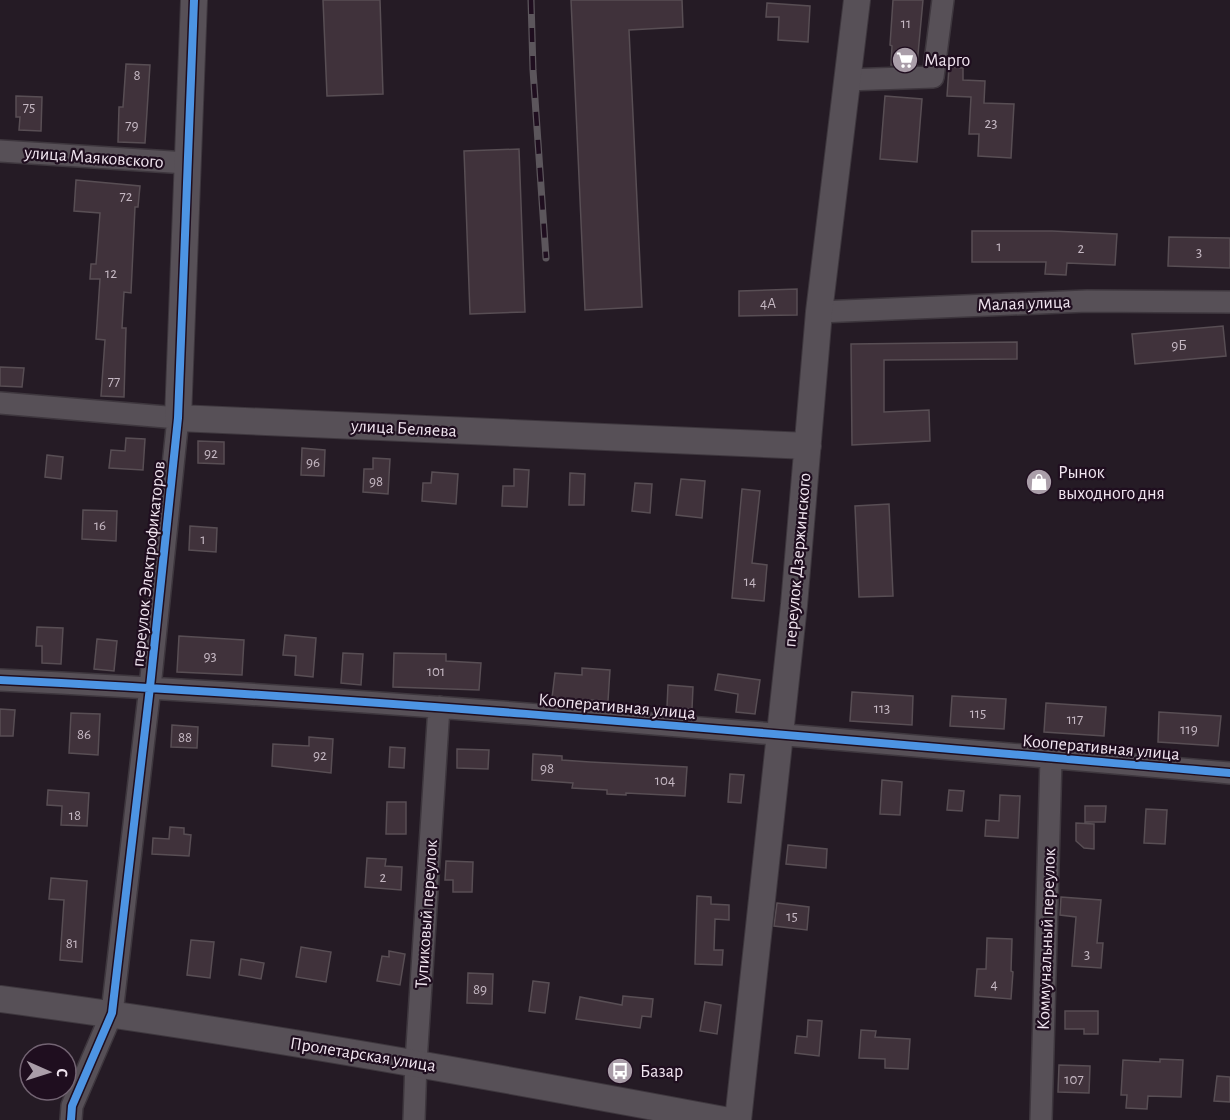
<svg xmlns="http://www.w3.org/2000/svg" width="1230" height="1120" font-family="'Alegreya Sans',sans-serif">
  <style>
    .building { fill: #40323b; stroke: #584e54; stroke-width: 1.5 }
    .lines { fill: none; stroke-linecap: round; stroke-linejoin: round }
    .minor-casing { stroke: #3e373e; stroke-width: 24 }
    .tertiary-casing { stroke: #3e373e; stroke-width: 28 }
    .minor { stroke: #575057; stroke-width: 21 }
    .tertiary { stroke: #575057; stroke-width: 26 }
    .rail-casing { stroke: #5c565c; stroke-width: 7 }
    .rail { stroke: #1f0e1f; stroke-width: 4.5; stroke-dasharray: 14; stroke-linecap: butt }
    .cycleway-casing { stroke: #1f0e1f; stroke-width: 11 }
    .cycleway { stroke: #4d94e3; stroke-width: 8 }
    .labels { text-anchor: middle; stroke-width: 4.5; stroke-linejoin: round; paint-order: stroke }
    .number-label { font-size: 15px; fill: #c5b8c3 }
    .poi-label { font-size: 18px; fill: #f1e5f0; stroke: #1f0e1f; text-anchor: start }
    .street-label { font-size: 18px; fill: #f1e5f0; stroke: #1f0e1f }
  </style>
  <rect width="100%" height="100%" fill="#251b25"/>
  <path class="building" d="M323,0H380L383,94L327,96Z
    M571,0H682L683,27L629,30L642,307L585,310Z
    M893,0H923L917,65H891L892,46L890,45Z
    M767,3L810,6L808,42L778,40L779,17H766Z
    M126,64L150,65L145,143L118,142L119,107H123Z
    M949,67L963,68V80L985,81L984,103L1014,104L1011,158L978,156L979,134H969L971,97L947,96Z
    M16,96L42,97L41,131L19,130L20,117H16Z
    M885,96L922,99L917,162L880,159Z
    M519,149L525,312L470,314L464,151Z
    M76,180L140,186L138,207H135L131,293L124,292L122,328H126L124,397L101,396L105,340L96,339L100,279H90L91,264H96L100,213L74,211Z
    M972,231H1052L1117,234L1115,265L1067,263L1066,275L1045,274L1046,262H972Z
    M1169,237L1230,238V268L1168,266Z
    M797,289V315L739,316V291Z
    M1223,326L1226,356L1135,364L1132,334Z
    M1017,342V359L884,360V412L929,410L930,441L852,445L851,344Z
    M0,367L24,368L22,387L0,386Z
    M126,438L145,439L143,470L109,468L111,450L125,451Z
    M198,441L224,442V464L198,463Z
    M302,448L325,450L324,476L301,475Z
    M47,455L63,457L61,479L45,477Z
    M373,458L390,459L388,494L363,492L364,469H373Z
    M514,469L529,470L527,507L502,506L503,486H514Z
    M432,472L458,474L456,504L422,501L423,483H431Z
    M570,473L585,474L584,505H569Z
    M681,479L705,481L702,518L676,515Z
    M635,483L652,484L650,513L632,511Z
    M742,489L760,491L752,563L767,565L764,601L732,598Z
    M889,504L893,596L859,597L855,506Z
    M83,510L117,511L116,541L82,539Z
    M190,526L217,528L216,552L189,550Z
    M37,627L63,628L61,664L42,663V646H36Z
    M285,635L316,638L313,677L295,675L296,656L283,655Z
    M179,636L244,640L242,675L177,672Z
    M97,639L117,641L114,671L94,669Z
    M343,653L363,654L361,685L341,683Z
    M394,653L446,654V661L481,663L479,690L393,687Z
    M582,668L610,670L608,701L552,698L555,673L582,675Z
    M718,674L760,680L755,714L736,712L738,694L715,690Z
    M668,685L693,687L692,709L667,707Z
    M852,692L913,696L912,725L850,721Z
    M952,696L1006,699L1004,729L950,726Z
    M1046,703L1106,707L1104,736L1044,732Z
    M0,709L15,710L13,736H0Z
    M1159,712L1221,716L1218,746L1158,742Z
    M71,713L100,714L98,755L69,753Z
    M172,725L198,727L197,748L171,747Z
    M309,737L333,739L331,773L272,766L273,744L309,746Z
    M390,747L405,748L404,768L389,767Z
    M457,749L489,750L488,769L457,768Z
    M533,754L562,756V760L590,762L687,767L685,796L626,793V795L607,794V790L572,788L573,783L532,780Z
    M730,774L744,775L741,803L728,802Z
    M882,780L902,782L900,815L880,814Z
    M48,790L89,793L87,826L61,825L62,806L47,805Z
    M949,790L964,791L962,811L947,810Z
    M1000,795L1020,796L1018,838L985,836L986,820L999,821Z
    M387,802H406V834H386Z
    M1085,806H1106L1105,822H1085Z
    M1146,809L1167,810L1165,844L1144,843Z
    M1076,823L1094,824V849L1084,848L1076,841Z
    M170,827L184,828V834L191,835L189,856L152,854L153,838L169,839Z
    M788,845L827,849L826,868L786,864Z
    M367,858L386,859L385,866L402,867L401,890L365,887Z
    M446,861L473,862L472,892H453V880H445Z
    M51,878L87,881L82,962L60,960L64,900L49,899Z
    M697,896L711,897V904L729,905V920L715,919L714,950H723L722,965L695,964Z
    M1061,897L1101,900L1097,943H1103L1101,968L1072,966L1076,917L1060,915Z
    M777,903L809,907L807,930L774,926Z
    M987,938L1012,939L1011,971L1013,972L1011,999L975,996L977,969H986Z
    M191,940L214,942L210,978L187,975Z
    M301,947L331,952L326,982L296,977Z
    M389,951L405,954L400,985L377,981L382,956L389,957Z
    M241,959L264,963L261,979L239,975Z
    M468,973L493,974L492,1004L467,1003Z
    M533,981L549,983L545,1013L529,1011Z
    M623,996L653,999L651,1017L642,1016L640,1028L576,1019L580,997L622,1005Z
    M705,1002L721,1005L717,1034L700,1031Z
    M1065,1011H1098V1034H1084V1029H1065Z
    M808,1020L822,1021L819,1056L795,1053L797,1036L807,1037Z
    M861,1030L876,1031L875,1037L910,1039L908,1069L885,1068V1059L859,1058Z
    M1160,1059L1183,1060L1181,1097L1148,1096L1147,1109L1126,1108L1127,1095H1121L1123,1060L1160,1062Z
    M1059,1065L1090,1066L1089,1093L1058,1092Z
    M1217,1076L1230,1077V1102L1214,1101Z"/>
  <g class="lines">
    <g class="minor-casing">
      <path id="minor" d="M846,80L933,77L943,0
        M0,151L187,163
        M819,312L1087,301L1230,302
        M0,403L178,418L150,687L112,1013L72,1106L71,1120
        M0,680C411,700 820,738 1230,773
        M414,1120L416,1062L439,707
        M1041,1120L1051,758"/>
    </g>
    <g class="tertiary-casing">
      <path id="tertiary" d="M194,0L178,418L808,446
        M0,999C243,1031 484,1075 724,1120
        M738,1120L794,605L819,312L857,0"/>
    </g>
    <use href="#minor" class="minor"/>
    <use href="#tertiary" class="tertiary"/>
    <g class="rail-casing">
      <path id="rail" d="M531,0L533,70L546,258"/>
    </g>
    <use href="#rail" class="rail"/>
    <g class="cycleway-casing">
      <path id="cycleway" d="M0,680C411,700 820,738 1230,773
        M71,1120L72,1106L112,1013L150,687L178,418L194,0"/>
    </g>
    <use href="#cycleway" class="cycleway"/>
  </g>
  <defs>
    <g id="supermarket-disc" transform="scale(1.35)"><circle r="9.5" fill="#aa9ea9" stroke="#1f0e1f"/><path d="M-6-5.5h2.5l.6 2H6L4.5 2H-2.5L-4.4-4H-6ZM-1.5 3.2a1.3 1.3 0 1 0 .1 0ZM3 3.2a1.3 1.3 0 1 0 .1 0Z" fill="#fff"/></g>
    <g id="shop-disc" transform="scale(1.35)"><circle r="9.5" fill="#aa9ea9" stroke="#1f0e1f"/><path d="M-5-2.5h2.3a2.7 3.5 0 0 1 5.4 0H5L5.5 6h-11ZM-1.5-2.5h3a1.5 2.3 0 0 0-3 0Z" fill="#fff"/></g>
    <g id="bus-disc" transform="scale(1.35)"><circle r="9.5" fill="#aa9ea9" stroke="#1f0e1f"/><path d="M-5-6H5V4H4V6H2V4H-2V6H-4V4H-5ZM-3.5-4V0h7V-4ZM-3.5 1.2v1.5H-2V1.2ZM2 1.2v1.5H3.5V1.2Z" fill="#fff"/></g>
  </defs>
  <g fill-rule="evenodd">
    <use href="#supermarket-disc" x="905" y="60"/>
    <use href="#shop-disc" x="1039" y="482"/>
    <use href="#bus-disc" x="620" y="1071"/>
  </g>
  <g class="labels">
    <g class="number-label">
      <text x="906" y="28">11</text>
      <text x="137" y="80">8</text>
      <text x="29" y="112">75</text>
      <text x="991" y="128">23</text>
      <text x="132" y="130">79</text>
      <text x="126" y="201">72</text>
      <text x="999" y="251">1</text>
      <text x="1081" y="253">2</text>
      <text x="1199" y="257">3</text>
      <text x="111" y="278">12</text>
      <text x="768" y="308">4А</text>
      <text x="1179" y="350">9Б</text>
      <text x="114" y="386">77</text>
      <text x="211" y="458">92</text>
      <text x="313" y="467">96</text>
      <text x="376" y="486">98</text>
      <text x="100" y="530">16</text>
      <text x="203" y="544">1</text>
      <text x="750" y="586">14</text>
      <text x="210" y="661">93</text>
      <text x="436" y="676">101</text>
      <text x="882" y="713">113</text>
      <text x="978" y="718">115</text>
      <text x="1075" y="724">117</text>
      <text x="1189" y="734">119</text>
      <text x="84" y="739">86</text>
      <text x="185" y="742">88</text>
      <text x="320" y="760">92</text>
      <text x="547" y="773">98</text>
      <text x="665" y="785">104</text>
      <text x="75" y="820">18</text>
      <text x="383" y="882">2</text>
      <text x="792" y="921">15</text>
      <text x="72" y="948">81</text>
      <text x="1087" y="959">3</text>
      <text x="994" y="989">4</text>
      <text x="480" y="994">89</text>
      <text x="1074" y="1084">107</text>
    </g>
    <g class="poi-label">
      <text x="924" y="66">Марго</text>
      <text x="1058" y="478">Рынок<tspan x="1058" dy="21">выходного дня</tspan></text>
      <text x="640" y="1077">Базар</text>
    </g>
    <g class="street-label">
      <text transform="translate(94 157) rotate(4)" y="6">улица Маяковского</text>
      <text transform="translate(1024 303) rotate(-2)" y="6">Малая улица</text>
      <text transform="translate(404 428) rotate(3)" y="6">улица Беляева</text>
      <text transform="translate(797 560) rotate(-85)" y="6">переулок Дзержинского</text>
      <text transform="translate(148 564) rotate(-84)" y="6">переулок Электрофикаторов</text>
      <text transform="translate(617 706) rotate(5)" y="6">Кооперативная улица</text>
      <text transform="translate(1101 747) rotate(5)" y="6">Кооперативная улица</text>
      <text transform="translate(426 914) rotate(-86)" y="6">Тупиковый переулок</text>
      <text transform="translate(1046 939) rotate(-88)" y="6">Коммунальный переулок</text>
      <text transform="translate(363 1054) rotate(9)" y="6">Пролетарская улица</text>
    </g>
  </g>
  <g transform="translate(48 1072) rotate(93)"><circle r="28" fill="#1f0e1f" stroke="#736473" stroke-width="1.5"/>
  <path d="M0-4.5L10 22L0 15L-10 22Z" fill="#aa9ea9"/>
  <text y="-9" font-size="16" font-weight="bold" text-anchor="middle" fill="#f1e5f0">С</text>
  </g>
</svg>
